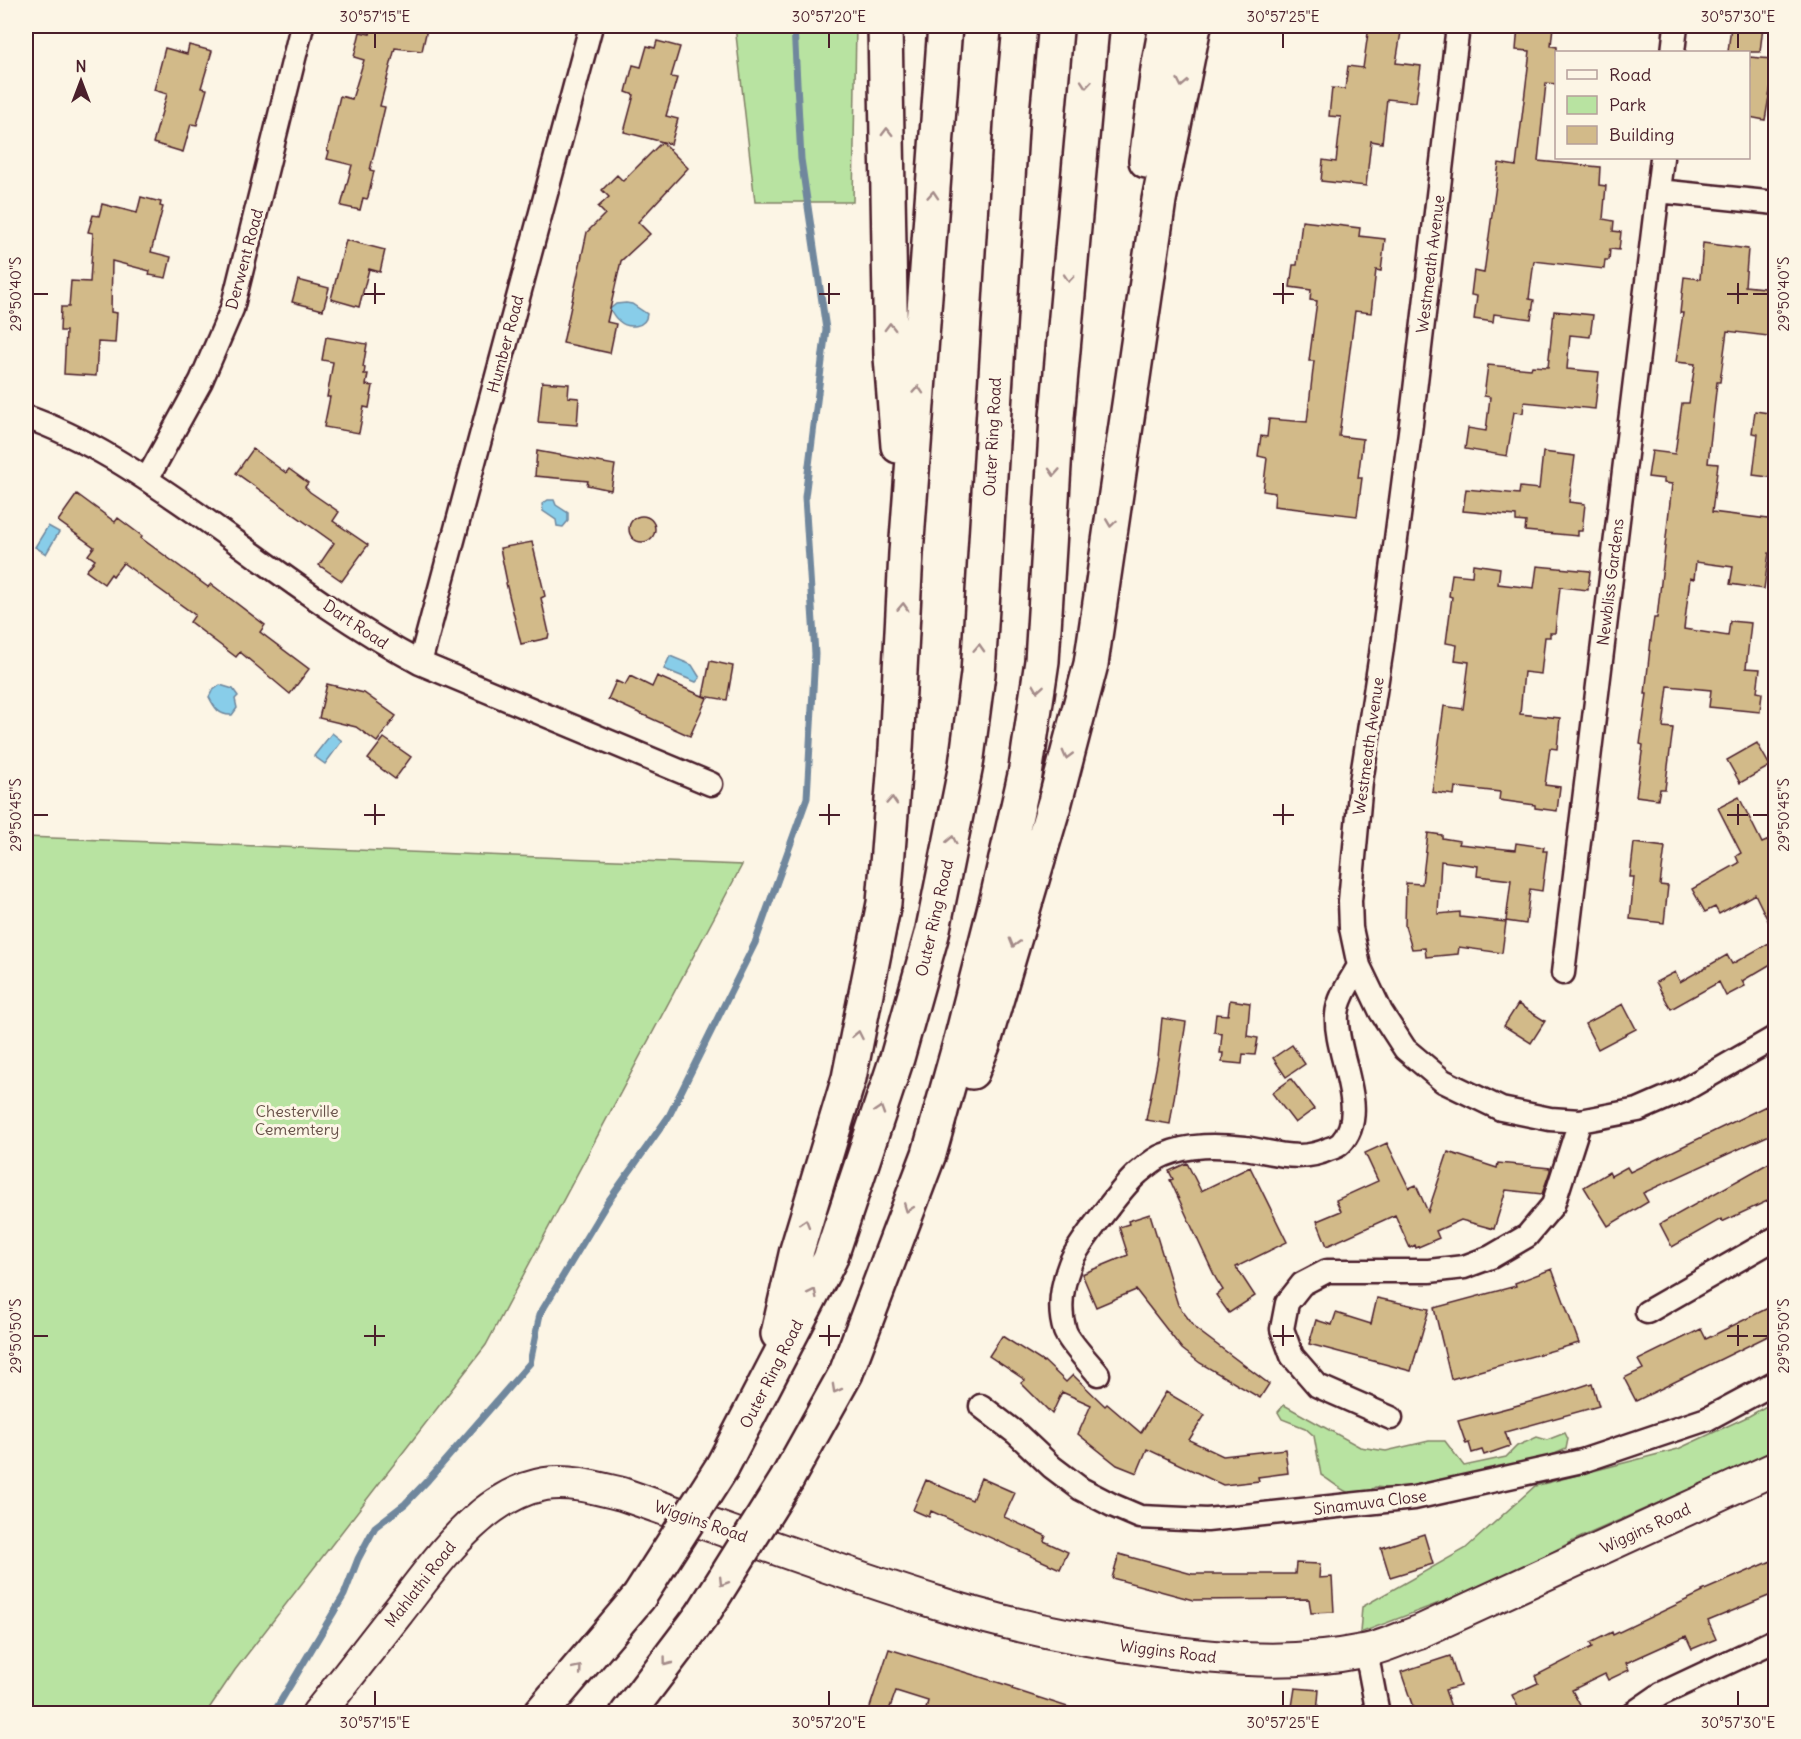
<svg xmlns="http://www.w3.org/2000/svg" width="1801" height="1739" font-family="Delius,sans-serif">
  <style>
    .green { fill: #b8e3a1; stroke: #818166; stroke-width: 1.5 }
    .water { fill: #88cde9; stroke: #6f879d; stroke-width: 1.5 }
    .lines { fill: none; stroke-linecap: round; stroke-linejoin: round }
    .stream { stroke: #6f879d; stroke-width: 7 }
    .building { fill: #d2ba89; stroke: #4a1f2b; stroke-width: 1.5 }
    .street-casing { stroke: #4a1f2b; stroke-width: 27 }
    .secondary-casing { stroke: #4a1f2b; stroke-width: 36 }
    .highway-casing { stroke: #4a1f2b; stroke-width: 38 }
    .street { stroke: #fcf5e5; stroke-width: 22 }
    .secondary { stroke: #fcf5e5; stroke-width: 32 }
    .highway { stroke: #fcf5e5; stroke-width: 33 }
    .highway-bridge-casing { stroke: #4a1f2b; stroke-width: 38; stroke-linecap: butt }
    .highway-bridge { stroke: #fcf5e5; stroke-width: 33 }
    .oneway { stroke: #a38a88 }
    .ticks { fill: none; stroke: #4a1f2b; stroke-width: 2 }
    .labels { text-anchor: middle; stroke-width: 6; stroke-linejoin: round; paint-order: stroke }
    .street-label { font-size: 16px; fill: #4a1f2b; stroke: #fcf5e5 }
    .park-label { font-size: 16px; fill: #665048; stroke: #fcf5e5 }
    .neatline { fill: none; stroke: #4a1f2b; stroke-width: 2 }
    .ticks-label { font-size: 15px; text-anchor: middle; fill: #4a1f2b }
  </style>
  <rect width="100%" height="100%" fill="#fcf5e5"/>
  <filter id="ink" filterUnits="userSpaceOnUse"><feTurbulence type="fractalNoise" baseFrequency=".0167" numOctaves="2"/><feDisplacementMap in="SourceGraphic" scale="12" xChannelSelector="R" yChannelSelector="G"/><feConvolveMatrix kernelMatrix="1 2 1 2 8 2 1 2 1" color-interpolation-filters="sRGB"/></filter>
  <g filter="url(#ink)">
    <path class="green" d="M735,26H856L853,202H755Z
      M26,837L742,865L486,1345L235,1670L206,1713H26Z
      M1775,1401V1451L1577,1539L1495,1582L1360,1633L1362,1607L1465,1549L1535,1486L1678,1449L1749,1416Z
      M1284,1405L1360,1447L1386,1451L1429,1441H1445L1464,1466L1506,1457L1517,1446L1537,1437L1547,1440L1565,1433L1568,1439L1566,1449L1550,1456L1407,1490L1375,1487C1352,1504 1342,1488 1321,1475L1314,1436L1305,1428L1282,1419L1278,1412Z"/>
    <path class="water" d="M626,303L632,304L647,314C646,328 628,329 619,321C615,318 612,313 610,309L616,304Z
      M548,500H554L556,505L568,513V521L563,527L557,526L556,520L543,511L542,504Z
      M48,526L59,532L46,554L35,547Z
      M670,656L692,665L700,678L696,682L664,669Z
      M220,685L233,689L238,696L235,699L237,708L232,715C219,716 214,707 209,697L212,691Z
      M332,733L342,741L325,764L314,756Z"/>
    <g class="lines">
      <path class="stream" d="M273,1714L344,1595L358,1559L375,1527L405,1504L428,1480L530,1363L540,1314L607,1203L669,1116L755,943L807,798L815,654L805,497L826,329L801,159L794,26"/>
    </g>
    <path class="building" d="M372,26H413L427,29L422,51L395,48L380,106L385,107L370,170L374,171L368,197L367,199L363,198L360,210L341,206L352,165L327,159L329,152L327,151L340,96L352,99L364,60L354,57L360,32L370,34Z
      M1369,26H1402L1396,63L1421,66L1416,102L1387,99L1382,143L1371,141L1366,186L1321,181L1323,160L1336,162L1341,117L1329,116L1332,88L1345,89L1348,66L1363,68Z
      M1518,26H1553L1551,46L1557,47V84L1546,83L1538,161L1600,167L1599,185L1606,186L1603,219L1614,221L1613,231L1621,232L1619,250L1610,249L1609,260H1605L1604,269L1534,261L1529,299L1534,300L1531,319L1494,314L1493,322L1474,319L1477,296L1471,295L1474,271L1484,273L1499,163L1516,166L1530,51L1516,50Z
      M1731,26H1763L1760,52H1728Z
      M657,41L680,47L671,77L677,78L666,116L678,119L671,144L624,132L634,95L626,92L633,65L641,67L647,46L655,48Z
      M189,45L212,51L201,88L207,89L197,125L191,124L183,152L153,143L167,94L154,90L165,48L187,54Z
      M1749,57L1772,59L1771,68H1774L1765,120L1749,117Z
      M662,142L688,168L638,222L650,234L621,261L607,322L616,324L610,353L563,343L587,232L605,214L598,207L609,197L602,190L617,175L623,181Z
      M141,197L161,202L160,206L163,207L151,252L171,257L166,278L149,275L150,271L112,261L111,312L117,313L115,343L98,342L96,376L64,374L66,331H60L61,307H69L71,281L90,282L93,233L88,232L93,215L99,216L102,204L137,213Z
      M1302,221L1360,228L1359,236L1385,239L1381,271L1376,270L1371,313L1355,311L1339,436L1363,439L1358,478H1362L1357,516L1274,506L1275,493L1263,491L1267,458L1258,456L1261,436L1267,437L1269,419L1307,422L1314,361H1309L1317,301L1310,300L1311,290L1290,287L1293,265H1297Z
      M346,240L385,250L380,272L369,269L359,307L331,299Z
      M1703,243L1748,249L1745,286L1773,289L1772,305H1776V337L1727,331L1720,382H1717L1708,463L1718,464L1712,512L1776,520V553H1769L1764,589L1730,584L1733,567L1696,562L1694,579L1690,578L1684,629L1728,636L1730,621L1751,623L1746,668L1760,669L1757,692L1762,693L1760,712L1709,707L1711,690L1668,686L1663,727L1673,728L1665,789H1660L1658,799L1636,796L1643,745L1640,744L1647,694H1645L1651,639L1654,618H1657L1672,484L1664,483V479L1648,477L1652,451L1675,454L1682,403H1689L1695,364L1676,362L1683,313H1680L1684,277L1700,279Z
      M298,280L329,288L323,310L292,302Z
      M1554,311L1593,315L1590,337L1570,335L1567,369L1599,372L1595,409L1524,402L1523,413L1514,412L1507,456L1465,449L1468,428L1486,431L1490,397L1484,396L1488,365L1531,369L1532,366L1548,367Z
      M326,337L367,344L363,367L365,368L364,374H368L366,385L373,386L369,408L364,407L359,433L324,427L330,397H327L333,362L322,360Z
      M542,382L569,384L568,397L579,398L577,425L538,422Z
      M1755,411L1776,414V478L1753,475L1758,434L1752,433Z
      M253,449L286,473L289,469L308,483L305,487L310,492L339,512L333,521L368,545L342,581L319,565L334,543L236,473Z
      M537,451L615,465L611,490L587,485L588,481L535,476Z
      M1543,452L1575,456L1569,502L1585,504L1582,531H1578V536L1525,531L1526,522L1516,521V516L1463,511L1466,489L1519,494L1520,487L1539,489Z
      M77,494L115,522L118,518L142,536L141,538L208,587L211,584L265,625L260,632L309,669L290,694L240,652L236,657L190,622L195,615L123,563L113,576L111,574L104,584L86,571L95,560L88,555L94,547L58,521Z
      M629 529a13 13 0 1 1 26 0a13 13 0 1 1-26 0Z
      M532,542L545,596L541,598L549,633L548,638L521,644L506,583L507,582L500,548Z
      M1473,564L1500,568L1498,584L1534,588L1537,566L1590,571L1588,590L1560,587L1555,633H1550V637H1545L1541,674L1524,672L1520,714L1560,718L1557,749L1550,748L1545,785L1560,787L1557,811L1535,808V805L1499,800L1500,792L1455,787L1454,795L1432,792L1444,706L1463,709L1469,662L1455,660L1457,645L1446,643L1452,597L1449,596L1452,574L1472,576Z
      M710,661L733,666L727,700L703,696Z
      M630,676L652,687L657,676L707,698L690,736L608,699L616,681L625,685Z
      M327,684L364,693L396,716L377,742L356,727L319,718Z
      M384,738L411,757L395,779L368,759Z
      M1757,743L1770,766L1740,783L1727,760Z
      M1739,797L1762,843L1769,840L1776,853V937L1755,894L1719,914L1715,907L1705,912L1692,889L1739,863L1736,856L1741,853L1718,808Z
      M1428,833L1442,835V838L1460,841L1459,844L1515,850L1516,843L1544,847L1543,851H1547L1542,891L1530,889L1526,924L1506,921L1511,880L1477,876L1478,866L1441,861L1438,914L1460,912V917L1506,922L1502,953L1459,947L1458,954L1426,957L1425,948L1412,949L1405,926L1406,883L1422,884Z
      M1634,843L1665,847L1660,885L1668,886L1664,923L1630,919L1634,877H1630Z
      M1776,939V961L1742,981L1745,986L1726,996L1719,982L1671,1009L1656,982L1675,972L1680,982L1727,955L1732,964Z
      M1230,1000L1250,1003L1247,1036L1258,1038L1255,1055L1243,1054L1242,1064L1222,1062L1223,1053H1220L1222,1034L1214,1032L1216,1014L1228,1015Z
      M1518,1004L1545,1021L1531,1043L1504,1026Z
      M1623,1004L1636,1029L1598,1049L1585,1024Z
      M1162,1018L1186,1022L1170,1124L1146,1120L1158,1058Z
      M1292,1045L1305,1064L1286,1077L1273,1058Z
      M1291,1079L1314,1109L1295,1123L1272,1093Z
      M1766,1106L1776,1125V1132L1643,1193L1648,1202L1608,1226L1584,1187L1609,1172L1611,1176L1627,1167L1630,1172Z
      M1387,1143L1409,1188L1416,1185L1428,1212L1448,1152L1497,1168L1498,1163L1550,1168V1171L1542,1194L1506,1190L1494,1229L1461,1220L1436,1231L1439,1238L1416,1248L1415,1245L1410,1248L1395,1215L1327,1246L1317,1221L1341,1211L1336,1200L1378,1181L1365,1153Z
      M1776,1159V1197L1722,1222L1721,1219L1672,1247L1660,1224Z
      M1187,1163L1201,1191L1250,1167L1287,1242L1236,1267L1255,1296L1229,1313L1216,1295L1223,1290L1216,1279L1170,1180L1173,1179L1169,1171Z
      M1150,1214L1178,1305L1196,1329L1269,1384L1260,1398L1200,1363L1182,1349L1136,1290L1096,1307L1082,1274L1128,1255L1119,1227L1129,1224L1128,1221Z
      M1552,1269L1579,1343L1451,1379L1434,1308L1516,1286L1515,1283Z
      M1377,1298L1429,1309L1411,1371L1309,1344L1316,1320L1332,1325L1336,1313L1371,1324Z
      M1776,1304V1332L1636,1401L1624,1378L1643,1369L1638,1360L1701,1329L1706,1339Z
      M1002,1336L1043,1362L1044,1361L1066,1382L1073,1375L1105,1406L1107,1404L1141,1433L1166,1392L1205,1415L1189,1440L1223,1456L1285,1449L1288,1473L1258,1477L1259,1481L1223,1485L1147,1449L1137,1473L1117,1465L1078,1434L1091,1405L1062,1392L1052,1414L1021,1383L1025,1380L989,1356Z
      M1592,1383L1599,1406L1505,1432L1510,1446L1484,1455L1482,1450L1472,1453L1469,1443L1466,1444L1458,1421L1556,1395Z
      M981,1478L1015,1493L1004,1517L1046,1536L1044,1541L1068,1552L1060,1569L931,1511L929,1517L913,1510L926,1480L972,1500Z
      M1424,1534L1433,1564L1390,1577L1381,1548Z
      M1119,1554L1192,1574H1295L1296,1563L1320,1564L1319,1578L1332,1577L1334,1612L1311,1613L1309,1599L1193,1600L1112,1578Z
      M1776,1559V1593L1708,1621L1716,1639L1692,1649L1686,1636L1626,1663L1629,1670L1608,1680L1605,1674L1572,1690L1584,1713H1521L1512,1695L1538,1683L1535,1676L1592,1647L1590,1643L1612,1632L1613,1635L1703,1592L1702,1591Z
      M889,1649L1013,1687L1012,1689L1077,1710V1713H925L928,1701L896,1691L888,1713H868Z
      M1450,1656L1460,1686L1445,1690L1453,1713H1415L1401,1672Z
      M1295,1688L1319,1690L1317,1713H1291Z"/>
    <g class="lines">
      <g class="street-casing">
        <path id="street" d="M1458,26L1411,424L1381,654L1361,782L1350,901L1351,928L1359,966L1381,1012L1405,1049L1443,1081L1501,1109L1550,1119L1580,1121L1638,1110L1684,1090L1776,1037
          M1673,52L1676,26
          M1658,191L1776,203
          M26,417C87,438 143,476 196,513C269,565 341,621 420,663L711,784
          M147,479L201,381L232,309L302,26
          M420,663L591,26
          M1563,973L1662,158
          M1647,1312L1776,1238
          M1098,1374C1090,1364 1069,1342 1065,1331C1058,1309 1062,1285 1070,1264C1076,1247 1124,1185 1138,1173C1145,1167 1155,1158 1164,1155C1189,1144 1218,1145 1245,1148C1273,1152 1301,1163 1329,1149C1333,1148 1338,1146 1341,1143C1371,1112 1334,1053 1337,1015C1338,998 1351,980 1359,966
          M981,1406L1016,1433L1052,1467L1081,1489L1112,1505L1140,1517L1207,1520L1414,1498L1582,1461L1707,1419L1776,1382
          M1391,1418L1318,1386L1292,1356L1282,1329L1287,1303L1302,1284L1327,1271H1429L1464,1267L1491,1257L1527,1236L1553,1205L1580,1121
          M1366,1651L1378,1714
          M1632,1714L1661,1694L1776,1640"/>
      </g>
      <g class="secondary-casing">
        <path id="secondary" d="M318,1714C345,1680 371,1646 397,1613C435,1565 480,1495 545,1484C571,1480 597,1488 622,1494C726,1530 829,1569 935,1602C1006,1625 1082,1640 1156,1650C1225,1660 1294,1665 1363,1651C1382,1648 1401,1638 1419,1632L1776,1468"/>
      </g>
      <g class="highway-casing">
        <path id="highway" d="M885,26L891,357L898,446
          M1146,161L1158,69L1166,26
          M972,1072L983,1045L1055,802L1091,664L1159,200L1194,26
          M778,1334L797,1250L849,1078L884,903L896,749L906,553L945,26
          M722,1467L830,1259L897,1058L932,934L966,765L978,674L1012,112L1020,26
          M787,1479L846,1373L929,1154L961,1040L996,903L1025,775L1042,661L1057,417L1092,26
          M540,1714L639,1597
          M627,1714L702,1615"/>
      </g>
      <use href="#street" class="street"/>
      <use href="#secondary" class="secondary"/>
      <use href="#highway" class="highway"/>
      <g class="highway-bridge-casing">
        <path id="highway-bridge" d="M639,1597L722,1467
          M702,1615L787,1479"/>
      </g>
      <use href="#highway-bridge" class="highway-bridge"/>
    </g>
    <defs><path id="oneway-chevron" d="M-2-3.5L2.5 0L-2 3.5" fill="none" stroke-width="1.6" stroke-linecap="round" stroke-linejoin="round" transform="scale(1.5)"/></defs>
    <g class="oneway">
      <use href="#oneway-chevron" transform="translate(1182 83) rotate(101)"/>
      <use href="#oneway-chevron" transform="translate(1086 84) rotate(95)"/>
      <use href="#oneway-chevron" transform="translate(887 132) rotate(-91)"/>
      <use href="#oneway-chevron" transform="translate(933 195) rotate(-86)"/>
      <use href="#oneway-chevron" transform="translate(1069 278) rotate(95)"/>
      <use href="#oneway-chevron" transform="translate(890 327) rotate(-91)"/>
      <use href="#oneway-chevron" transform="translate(918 390) rotate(-86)"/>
      <use href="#oneway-chevron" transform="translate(1054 472) rotate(94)"/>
      <use href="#oneway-chevron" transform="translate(1111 523) rotate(98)"/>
      <use href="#oneway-chevron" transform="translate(903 607) rotate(-87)"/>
      <use href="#oneway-chevron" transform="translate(979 648) rotate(-87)"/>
      <use href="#oneway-chevron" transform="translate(1038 688) rotate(99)"/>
      <use href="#oneway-chevron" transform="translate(1067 755) rotate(105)"/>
      <use href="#oneway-chevron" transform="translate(892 801) rotate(-86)"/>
      <use href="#oneway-chevron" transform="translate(952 840) rotate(-79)"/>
      <use href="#oneway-chevron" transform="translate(1014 943) rotate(106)"/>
      <use href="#oneway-chevron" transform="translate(858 1035) rotate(-79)"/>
      <use href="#oneway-chevron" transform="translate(880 1110) rotate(-72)"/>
      <use href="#oneway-chevron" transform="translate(908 1208) rotate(111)"/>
      <use href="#oneway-chevron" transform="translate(805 1223) rotate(-73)"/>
      <use href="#oneway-chevron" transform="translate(813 1293) rotate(-63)"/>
      <use href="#oneway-chevron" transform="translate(836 1389) rotate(119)"/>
      <use href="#oneway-chevron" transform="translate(723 1582) rotate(122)"/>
      <use href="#oneway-chevron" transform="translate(667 1662) rotate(127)"/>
      <use href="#oneway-chevron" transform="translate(578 1669) rotate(-50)"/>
    </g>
  </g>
  <path class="ticks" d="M375,33V48M829,33V48M1283,33V48M1738,33V48M375,283V304M829,283V304M1283,283V304M1738,283V304M33,294H48M364,294H385M819,294H840M1273,294H1294M1727,294H1748M1753,294H1768M375,804V825M829,804V825M1283,804V825M1738,804V825M33,815H48M364,815H385M819,815H840M1273,815H1294M1727,815H1748M1753,815H1768M375,1325V1346M829,1325V1346M1283,1325V1346M1738,1325V1346M33,1336H48M364,1336H385M819,1336H840M1273,1336H1294M1727,1336H1748M1753,1336H1768M375,1691V1706M829,1691V1706M1283,1691V1706M1738,1691V1706"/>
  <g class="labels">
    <g class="street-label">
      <text transform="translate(244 259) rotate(-75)" y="6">Derwent Road</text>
      <text transform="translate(1430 264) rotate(-83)" y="6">Westmeath Avenue</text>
      <text transform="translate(505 344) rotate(-75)" y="6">Humber Road</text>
      <text transform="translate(992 437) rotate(-87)" y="6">Outer Ring Road</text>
      <text transform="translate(1610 582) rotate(-83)" y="6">Newbliss Gardens</text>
      <text transform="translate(356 624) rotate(34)" y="6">Dart Road</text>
      <text transform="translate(1368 746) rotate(-82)" y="6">Westmeath Avenue</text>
      <text transform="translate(934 918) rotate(-77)" y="6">Outer Ring Road</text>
      <text transform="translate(771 1374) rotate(-63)" y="6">Outer Ring Road</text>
      <text transform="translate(1370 1502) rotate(-7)" y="6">Sinamuva Close</text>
      <text transform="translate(701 1521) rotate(19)" y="6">Wiggins Road</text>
      <text transform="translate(1645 1528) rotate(-25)" y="6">Wiggins Road</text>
      <text transform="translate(420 1584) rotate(-52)" y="6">Mahlathi Road</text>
      <text transform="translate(1168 1651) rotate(7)" y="6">Wiggins Road</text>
    </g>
    <g class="park-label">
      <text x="297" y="1117">Chesterville<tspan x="297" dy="18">Cememtery</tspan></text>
    </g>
  </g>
  <rect width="1801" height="1739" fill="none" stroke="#fcf5e5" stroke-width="66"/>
  <rect x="1555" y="51" width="195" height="108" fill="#fcf5e5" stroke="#b59f9b" stroke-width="1.5"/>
  <rect x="1567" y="70" width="30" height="9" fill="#fcf5e5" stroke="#b59f9b" stroke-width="1.5"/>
  <text x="1609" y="81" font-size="18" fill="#4a1f2b">Road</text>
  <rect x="1567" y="96" width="30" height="18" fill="#b8e3a1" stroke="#b59f9b" stroke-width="1.5"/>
  <text x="1609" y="111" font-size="18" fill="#4a1f2b">Park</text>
  <rect x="1567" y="126" width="30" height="18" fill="#d2ba89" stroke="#b59f9b" stroke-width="1.5"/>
  <text x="1609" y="141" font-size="18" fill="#4a1f2b">Building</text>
  <g transform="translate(81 81)" stroke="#fcf5e5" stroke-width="4.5" paint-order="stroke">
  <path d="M0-4.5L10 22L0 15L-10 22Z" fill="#4a1f2b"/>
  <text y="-9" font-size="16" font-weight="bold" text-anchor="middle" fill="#4a1f2b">N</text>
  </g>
  <rect x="33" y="33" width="1735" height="1673" class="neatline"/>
  <g class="ticks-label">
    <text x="375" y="22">30°57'15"E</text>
    <text x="829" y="22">30°57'20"E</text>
    <text x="1283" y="22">30°57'25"E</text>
    <text x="1738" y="22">30°57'30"E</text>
    <text transform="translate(16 294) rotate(-90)" y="5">29°50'40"S</text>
    <text transform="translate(1784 294) rotate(-90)" y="5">29°50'40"S</text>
    <text transform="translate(16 815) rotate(-90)" y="5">29°50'45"S</text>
    <text transform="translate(1784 815) rotate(-90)" y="5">29°50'45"S</text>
    <text transform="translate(16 1336) rotate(-90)" y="5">29°50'50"S</text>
    <text transform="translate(1784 1336) rotate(-90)" y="5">29°50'50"S</text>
    <text x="375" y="1728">30°57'15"E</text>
    <text x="829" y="1728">30°57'20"E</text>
    <text x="1283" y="1728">30°57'25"E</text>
    <text x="1738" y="1728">30°57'30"E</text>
  </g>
</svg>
